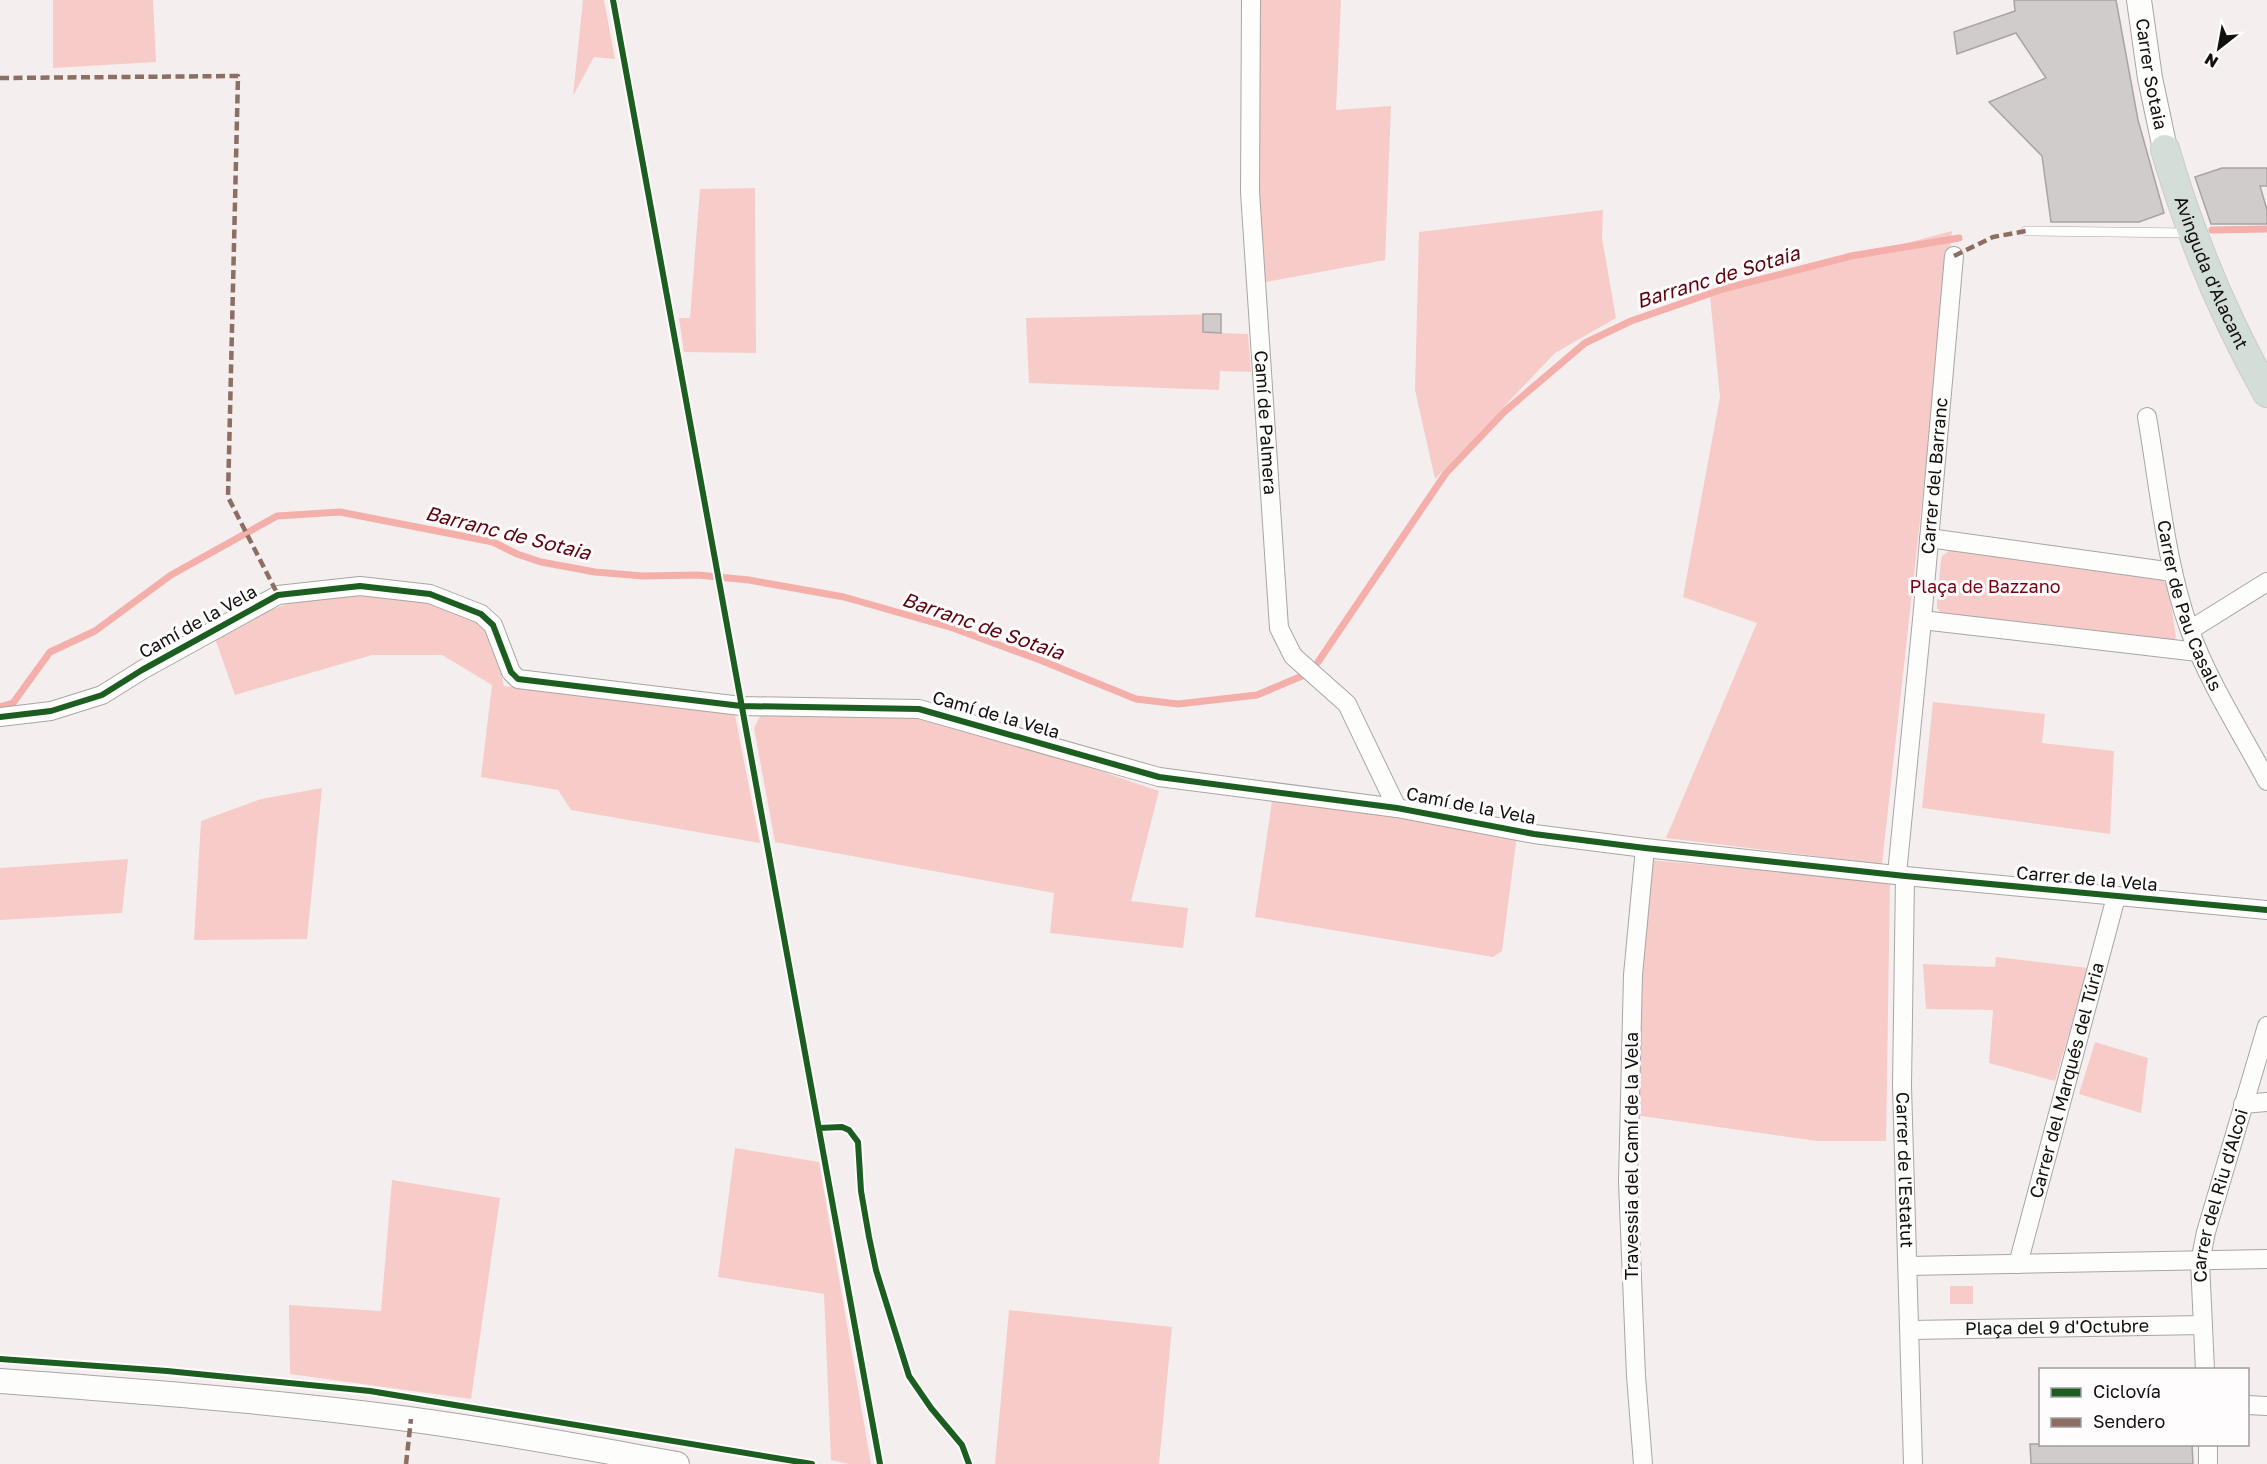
<svg xmlns="http://www.w3.org/2000/svg" width="2267" height="1464" font-family="'Golos Text',sans-serif">
  <style>
    .green { fill: #f7cbc8 }
    .lines { fill: none; stroke-linecap: round; stroke-linejoin: round }
    .stream { stroke: #f4afab; stroke-width: 7 }
    .building { fill: #d0cccb; stroke: #a8a4a3; stroke-width: 1.5 }
    .service-casing { stroke: #a9a5a5; stroke-width: 10 }
    .minor-casing { stroke: #a9a5a5; stroke-width: 20 }
    .secondary-casing { stroke: #a9a5a5; stroke-width: 26 }
    .trunk-casing { stroke: #ccc9c8; stroke-width: 30 }
    .service { stroke: #fdfdfc; stroke-width: 9 }
    .minor { stroke: #fdfdfc; stroke-width: 18 }
    .secondary { stroke: #fdfdfc; stroke-width: 24 }
    .trunk { stroke: #d4ded8; stroke-width: 28 }
    .quiet { stroke: #8d6e63; stroke-width: 4.5; stroke-dasharray: 9 4.5; stroke-linecap: butt }
    .cycleway-casing { stroke: #fefcfc; stroke-width: 10 }
    .cycleway { stroke: #1b5e20; stroke-width: 6 }
    .labels { text-anchor: middle; stroke-width: 6; stroke-linejoin: round; paint-order: stroke }
    .street-label { font-size: 18px; fill: #120f0e; stroke: #fefcfc }
    .park-label { font-size: 18px; fill: #790012; stroke: #fefcfc }
    .water-label { font-size: 20px; font-style: italic; fill: #5d030e; stroke: #fefcfc }
  </style>
  <rect width="100%" height="100%" fill="#f4efee"/>
  <path class="green" d="M53,0H153L156,62L53,68Z
    M583,0H604L615,59L594,57L573,96Z
    M1255,0H1341L1336,110L1391,106L1385,260L1261,283L1256,160Z
    M755,188L756,353L684,352L679,318H690L700,189Z
    M1603,210L1602,238L1616,318L1555,353L1435,479L1415,390L1419,232Z
    M1952,231L1882,864L1666,838L1757,623L1683,597L1720,397L1710,296Z
    M1221,314V333L1248,334L1251,372L1220,371L1219,390L1029,383L1026,318Z
    M1950,550L2153,576L2162,579L2169,588L2176,638L2172,641L1941,613L1937,608V603L1941,561L1942,556Z
    M380,592C415,597 467,599 487,632C496,648 500,668 504,686L734,710L760,843L571,810L558,790L481,777L492,685L442,655H372L235,695L212,630L290,603Z
    M1933,702L2045,714L2042,743L2114,751L2110,834L1922,808Z
    M762,713H905L974,728L1159,791L1131,901L1188,908L1183,948L1050,933L1054,893L775,842L754,728Z
    M322,788L307,939L194,940L201,821L261,799Z
    M1273,795L1517,835L1502,951L1493,957L1255,917Z
    M128,859L122,913L0,920V868Z
    M1650,860L1890,881L1886,1141H1817L1634,1115Z
    M1996,957L2088,968L2055,1081L1989,1063L1993,1010L1926,1009L1923,964L1995,967Z
    M2095,1042L2148,1058L2141,1113L2079,1094Z
    M735,1148L819,1162L871,1464H849L831,1460L824,1294L718,1277Z
    M392,1180L500,1198L471,1399L290,1374L289,1305L381,1311Z
    M1950,1286H1973V1304H1950Z
    M1009,1310L1172,1327L1159,1464H995Z"/>
  <g class="lines">
    <path class="stream" d="M2212,230L2267,229
      M1318,662L1446,473L1504,412L1585,343L1631,321L1723,289L1851,256L1959,238
      M0,707L13,703L50,652L95,631L171,575L277,516L340,512L493,542L517,554L541,562L595,572L643,576L698,575L749,580L844,597L953,628L1040,660L1136,699L1178,704L1257,695L1302,676"/>
  </g>
  <path class="building" d="M2014,0H2116L2138,120L2164,213L2139,222H2051L2042,156L1989,102L2046,78L2016,33L1957,54L1954,32L2015,11Z
    M2222,168H2267V186H2260L2267,210V224H2211L2195,177Z
    M1203,314H1221V333L1203,332Z
    M2030,1444H2192L2193,1464H2031Z"/>
  <g class="lines">
    <g class="service-casing">
      <path id="service" d="M2026,231L2189,233"/>
    </g>
    <g class="minor-casing">
      <g id="minor">
        <path id="s1" d="M1251,0L1250,192L1279,628L1293,656L1347,704L1397,808"/>
        <path id="s2" d="M2147,417C2159,486 2166,566 2190,631C2209,683 2241,732 2267,781"/>
        <path d="M1929,538L2173,572"/>
        <path d="M1922,620L2198,652"/>
        <path d="M2190,630L2267,582"/>
        <path d="M0,717L51,711L102,695L142,670L278,595L360,586L430,594L481,614L493,625L511,672L518,679L741,706L919,709L1159,777L1397,808L1534,834L1645,848L1905,876L2267,910"/>
        <path id="s3" d="M1897,874L1922,620L1954,256"/>
        <path id="s4" d="M1905,876L1902,1086L1913,1464"/>
        <path d="M2243,1104L2267,1102"/>
        <path id="s5" d="M2018,1264L2116,897"/>
        <path d="M1908,1266L2267,1259"/>
        <path id="s6" d="M1910,1330L2203,1325"/>
        <path id="s7" d="M2205,1370L2200,1262L2206,1232L2267,1026"/>
        <path d="M2248,1405L2267,1406"/>
        <path d="M2208,1444V1464"/>
        <path d="M1643,1464L1636,1376L1628,1182L1633,975L1645,848"/>
      </g>
    </g>
    <g class="secondary-casing">
      <g id="secondary">
        <path id="s8" d="M2139,0L2150,78L2165,149"/>
        <path d="M0,1381C136,1391 272,1401 408,1419C498,1431 588,1448 677,1464"/>
      </g>
    </g>
    <g class="trunk-casing">
      <g id="trunk">
        <path id="s9" d="M2165,149C2190,235 2223,315 2267,393"/>
      </g>
    </g>
    <use href="#service" class="service"/>
    <use href="#minor" class="minor"/>
    <use href="#secondary" class="secondary"/>
    <use href="#trunk" class="trunk"/>
    <path class="quiet" d="M0,78L238,76L228,497L278,595
      M1954,256L1993,237L2026,231
      M406,1464L411,1419"/>
    <g class="cycleway-casing">
      <path id="cycleway" d="M613,0L880,1464
        M0,717L51,711L102,695L142,670L278,595L360,586L430,594L481,614L493,625L511,672L518,679L741,706L919,709L1159,777L1397,808L1534,834L1645,848L1905,876L2267,910
        M819,1128L842,1127L849,1130L858,1142L861,1191L869,1237L876,1270L909,1376L931,1408L962,1445L969,1464
        M0,1359L167,1371L370,1391L812,1464"/>
    </g>
    <use href="#cycleway" class="cycleway"/>
  </g>
  <g class="labels">
    <g class="street-label">
      <text dy="6" stroke="none"><textPath href="#s8" startOffset="75">Carrer Sotaia</textPath></text>
      <text dy="6" stroke="none"><textPath href="#s9" startOffset="132">Avinguda d'Alacant</textPath></text>
      <text dy="6" stroke="none"><textPath href="#s1" startOffset="423">Camí de Palmera</textPath></text>
      <text dy="6" stroke="none"><textPath href="#s3" startOffset="400">Carrer del Barranc</textPath></text>
      <text dy="6" stroke="none"><textPath href="#s2" startOffset="194">Carrer de Pau Casals</textPath></text>
      <text transform="translate(198 622) rotate(-29)" y="6">Camí de la Vela</text>
      <text transform="translate(996 715) rotate(16)" y="6">Camí de la Vela</text>
      <text transform="translate(1471 806) rotate(11)" y="6">Camí de la Vela</text>
      <text transform="translate(2087 879) rotate(5)" y="6">Carrer de la Vela</text>
      <text dy="6" stroke="none"><textPath href="#s5" startOffset="190">Carrer del Marqués del Túria</textPath></text>
      <text transform="translate(1632 1156) rotate(-90)" y="6">Travessia del Camí de la Vela</text>
      <text dy="6" stroke="none"><textPath href="#s4" startOffset="294">Carrer de l'Estatut</textPath></text>
      <text dy="6" stroke="none"><textPath href="#s7" startOffset="177">Carrer del Riu d'Alcoi</textPath></text>
      <text dy="6" stroke="none"><textPath href="#s6" startOffset="147">Plaça del 9 d'Octubre</textPath></text>
    </g>
    <g class="park-label">
      <text x="1985" y="593">Plaça de Bazzano</text>
    </g>
    <g class="water-label">
      <text transform="translate(1718 277) rotate(-17)" y="7">Barranc de Sotaia</text>
      <text transform="translate(508 533) rotate(14)" y="7">Barranc de Sotaia</text>
      <text transform="translate(983 626) rotate(19)" y="7">Barranc de Sotaia</text>
    </g>
  </g>
  <rect x="2039" y="1368" width="210" height="78" fill="#fefcfc" stroke="#a09d9d" stroke-width="1.5"/>
  <rect x="2051" y="1388" width="30" height="9" fill="#1b5e20" stroke="#a09d9d" stroke-width="1.5"/>
  <text x="2093" y="1398" font-size="18" fill="#120f0e">Ciclovía</text>
  <rect x="2051" y="1418" width="30" height="9" fill="#8d6e63" stroke="#a09d9d" stroke-width="1.5"/>
  <text x="2093" y="1428" font-size="18" fill="#120f0e">Sendero</text>
  <g transform="translate(2219 48) rotate(211)" stroke="#fefcfc" stroke-width="4.5" paint-order="stroke">
  <path d="M0-4.5L10 22L0 15L-10 22Z" fill="#120f0e"/>
  <text y="-9" font-size="16" font-weight="bold" text-anchor="middle" fill="#120f0e">N</text>
  </g>
</svg>
